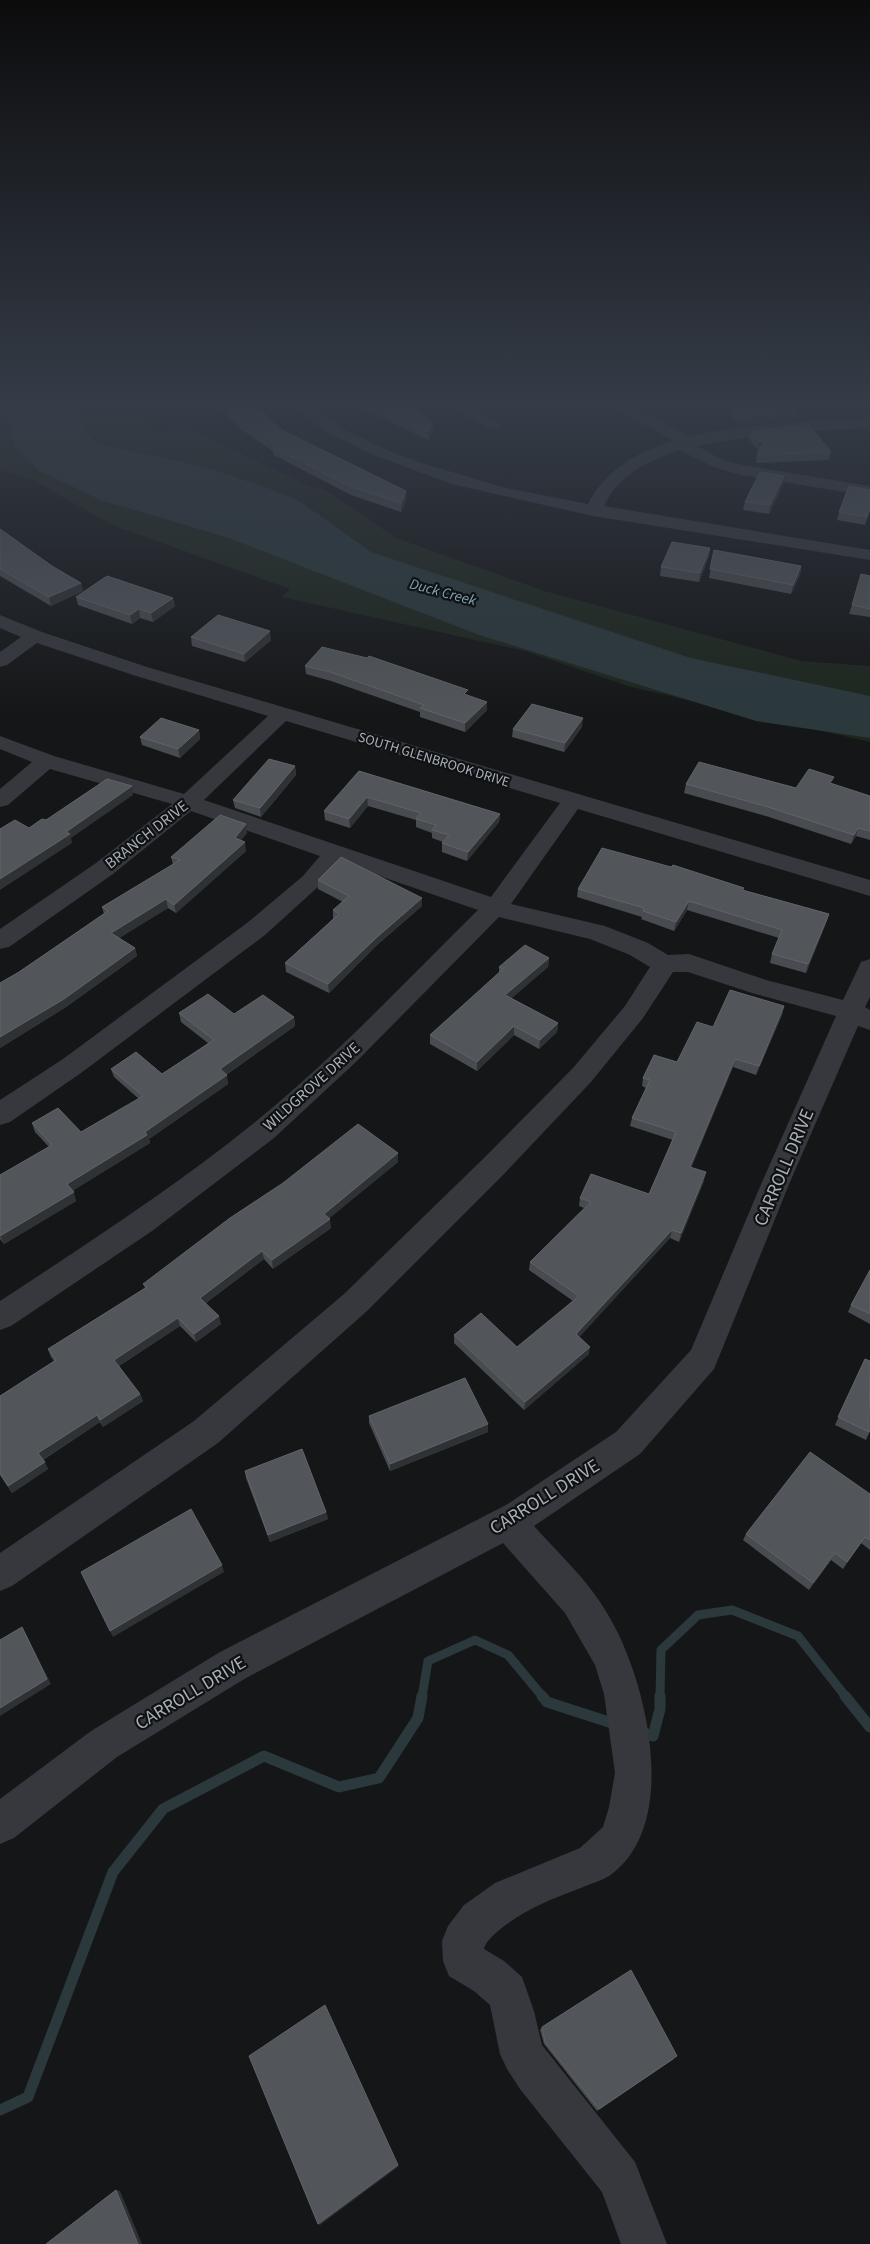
<svg xmlns="http://www.w3.org/2000/svg" width="870" height="2244" font-family="'Source Sans 3',sans-serif">
  <style>
    .green { fill: #1d261d }
    .water { fill: #2b383c }
    .lines { fill: none; stroke-linecap: round; stroke-linejoin: round }
    .stream-far1 { stroke: #2b383c; stroke-width: 9 }
    .stream { stroke: #2b383c; stroke-width: 11 }
    .minor { fill: #36383d; fill-rule: evenodd }
    .wall { fill: #484b4f }
    .shaded-wall { fill: #2f3234 }
    .building { fill: #52565a; stroke: #606469 }
    .labels { text-anchor: middle; stroke-width: 4.5; stroke-linejoin: round; paint-order: stroke }
    .far-street-label { font-size: 14px; fill: #a7afb8; stroke: #101112 }
    .far-water-label { font-size: 15px; font-style: italic; fill: #7ca5b5; stroke: #101112 }
    .street-label { font-size: 16px; fill: #a7afb8; stroke: #101112 }
    .near-street-label { font-size: 19px; fill: #a7afb8; stroke: #101112 }
  </style>
  <rect width="100%" height="100%" fill="#151617"/>
  <path class="green" d="M0,404H142L154,430L185,426L311,487L324,489L396,538L544,591L802,661L870,666V742L631,687L525,651L282,597L290,589L112,525L35,481L0,470Z"/>
  <path class="water" d="M2,404H73L80,425L96,444L201,466L267,488L298,500L371,552L691,658L870,696V738L756,721L479,635L229,538L101,500L40,471L15,446Z"/>
  <g class="lines">
    <path class="stream-far1" d="M422,1697L428,1661L475,1640L508,1655L543,1697
      M660,1697L661,1650L698,1615L732,1610L798,1636L846,1697"/>
    <path class="stream" d="M542,1696L547,1702L615,1724
      M845,1696L870,1727
      M638,1731L653,1736L660,1709V1696
      M0,2110L28,2097L113,1872L163,1809L264,1756L339,1787L379,1778L418,1718L422,1696"/>
    <path class="minor" d="M289,404H307L344,429L382,448L422,463L502,487L588,504C605,470 638,451 674,441L613,407L610,404H629L690,437C748,421 810,421 870,418V428L772,433L696,446L726,461L743,465L870,486V496L741,475L714,467L679,450C647,462 619,474 604,506L870,550V560L593,516L452,484L371,454L327,432Z
      M448,404H467L502,425L500,428H488Z
      M0,615L42,632L147,667L870,880V896L578,809L511,904L605,926L648,943L668,955L689,954L766,980L843,1000L861,962L870,959V997L865,1007L870,1010V1030L858,1026L790,1182L714,1369L640,1454L534,1526C559,1554 588,1580 607,1613C646,1676 683,1825 609,1876C601,1881 589,1884 581,1888C552,1899 528,1908 503,1927C496,1933 486,1940 484,1949L504,1961L522,1977L534,2011L542,2045L635,2162L667,2244H621L602,2192L520,2089L507,2069L500,2054L490,2005L474,1991L449,1976L443,1961L442,1941L448,1926L464,1905L495,1883L580,1848L603,1827L609,1807L615,1773L604,1694L595,1665L565,1613L503,1543L246,1678L117,1757L14,1838L0,1844V1799L91,1731L220,1652L506,1505L616,1432L691,1350L762,1182L836,1016L752,993L688,972H673L643,1018L591,1082L505,1173L366,1312L218,1443L12,1586L0,1591V1553L194,1421L344,1294L485,1157L573,1068L625,1006L650,967L630,955L590,939L499,917L358,1060L274,1138L152,1231L11,1326L0,1330V1301C87,1244 173,1188 254,1123C334,1058 405,982 478,910L339,862L319,886L265,935L81,1073L10,1122L0,1125V1100L63,1059L247,923L303,876L320,856L191,811L113,874L9,947L0,949V929L96,863L172,804L50,769L8,805L0,807V789L32,762L0,749V736L54,756L184,794L268,716L133,675L37,643L7,665L0,667V652L21,637L0,628ZM286,721L560,803L491,897L204,800Z"/>
  </g>
  <path class="wall" d="M217,404H254L282,430L406,491V499L401,512L351,495L274,455L273,451L242,430L223,412Z
    M353,404H408L433,423V431L428,440Z
    M724,404H792L798,412L797,420L739,425Z
    M751,431L831,452L829,460L756,463L757,455L760,449L758,450L749,439Z
    M784,476L783,484L769,514L743,510L745,502Z
    M870,490V510L865,525L837,520L839,512Z
    M0,529L52,566L81,583L83,591L51,606L0,576Z
    M710,548L709,556L699,582L660,576L661,567Z
    M714,550L801,566L800,575L791,594L709,578Z
    M870,576V617L849,614L852,605Z
    M76,597L173,598L175,606L153,622L140,618L132,624L78,605Z
    M191,637L271,640L245,662L192,646Z
    M305,666L468,695L487,710L465,732L420,717V712L331,681L306,674Z
    M582,727L564,752L512,737L513,729Z
    M199,730L200,739L180,758L142,745L140,737Z
    M295,766L296,775L261,817L235,808L233,800Z
    M359,771L500,814L499,822L467,861L442,852V843L443,842L432,838V833L416,827V820L368,806L350,828L325,820L324,811Z
    M686,784L796,788L832,784L870,796V840L856,836L851,844L766,816L684,793Z
    M247,833L241,840L246,851L176,913L168,908L119,938L135,948L137,956L66,1007L0,1048V983L19,972L104,914L102,907L173,865L171,857Z
    M318,880L422,898V906L376,946L329,993L286,972L285,963L333,919V910L343,902L318,889Z
    M744,888L743,890L829,914L826,923L806,973L770,963L772,954L779,938L687,910L674,931L641,919L642,917L577,897L578,889Z
    M549,958L548,967L511,998L558,1023L557,1032L539,1049L514,1035L477,1071L430,1044V1035L499,973V967Z
    M784,1006L782,1015L756,1075L733,1067L691,1168L704,1181L679,1242L670,1238L579,1337L589,1354L524,1410L454,1343V1335L517,1347L573,1301L529,1270L530,1262L584,1208L579,1206L580,1198L649,1194L673,1140L630,1126L632,1118L646,1088L642,1086L643,1078L677,1062L713,1027Z
    M179,1013L234,1014L294,1017L295,1026L226,1075L228,1084L149,1139L150,1143L72,1191L76,1201L4,1244L0,1239V1175L49,1147L35,1132L32,1123L81,1132L139,1099L114,1077L111,1069L162,1074L208,1043L181,1022Z
    M398,1153V1162L329,1218L331,1228L273,1269L264,1259L206,1303L221,1324L196,1342L180,1326L119,1366L140,1394L143,1401L103,1427L100,1422L43,1460L48,1469L12,1493L0,1475V1396L54,1361L51,1357L48,1349L145,1288L143,1284Z
    M870,1270V1324L848,1312L851,1305Z
    M865,1359L870,1431L866,1440L835,1425Z
    M369,1416L488,1432L390,1471L369,1423Z
    M245,1471L326,1512L328,1519L270,1542L246,1478Z
    M870,1494V1550L861,1543L843,1569L831,1560L809,1590L743,1540L746,1534Z
    M542,2027L674,2059L597,2111L544,2044L540,2030Z"/>
  <path class="shaded-wall" d="M798,412L797,420L739,425L740,417Z
    M433,423V431L428,440V432Z
    M765,439L763,447L758,450L759,442Z
    M784,476L783,484L769,514L770,505Z
    M406,491V499L401,512V503Z
    M710,548L709,556L699,582L700,573Z
    M801,566L800,575L791,594L793,585Z
    M81,583L83,591L51,606L49,597Z
    M173,598L175,606L153,622L151,613Z
    M139,609L140,618L132,624L130,615Z
    M270,631L271,640L245,662L244,654Z
    M487,702V710L465,732V723Z
    M583,718L582,727L564,752L565,743Z
    M199,730L200,739L180,758L178,749Z
    M295,766L296,775L261,817L260,808Z
    M132,786L133,795L71,838L72,843L0,890V879L66,832Z
    M367,797L368,806L350,828L349,819Z
    M500,814L499,822L467,861L468,852Z
    M246,824L247,833L236,846L235,838Z
    M858,828L856,836L851,844L854,835Z
    M245,842L246,851L176,913L174,905Z
    M422,898V906L376,946L329,993L328,984L376,938Z
    M166,899L168,908L113,942L111,933Z
    M689,901L687,910L674,931L676,922Z
    M829,914L826,923L806,973L808,964Z
    M135,948L137,956L66,1007L0,1048V1037Z
    M549,958L548,967L505,1004V995Z
    M784,1006L782,1015L756,1075L759,1066Z
    M294,1017L295,1026L221,1078L220,1069Z
    M558,1023L557,1032L539,1049L540,1040Z
    M514,1026V1035L477,1071V1062Z
    M735,1059L733,1067L688,1176L690,1167Z
    M227,1075L228,1084L149,1139L150,1143L69,1193L67,1184Z
    M398,1153V1162L325,1222L324,1214Z
    M706,1172L704,1181L679,1242L681,1233Z
    M74,1192L76,1201L4,1244L0,1236Z
    M330,1219L331,1228L273,1269L272,1260Z
    M672,1230L670,1238L575,1342L576,1334Z
    M262,1251L264,1259L202,1306L200,1298Z
    M219,1316L221,1324L196,1342L194,1334Z
    M178,1318L180,1326L117,1367L114,1360Z
    M590,1347L589,1354L524,1410L525,1402Z
    M140,1394L143,1401L103,1427L100,1420Z
    M97,1415L100,1422L42,1460L38,1453Z
    M488,1424V1432L390,1471V1464Z
    M45,1462L48,1469L12,1493L8,1486Z
    M326,1512L328,1519L270,1542L268,1535Z
    M865,1537L861,1543L843,1569L847,1562Z
    M835,1553L831,1560L809,1590L813,1583Z
    M222,1565L224,1572L113,1637L110,1631Z
    M22,1627L26,1634L51,1684L0,1716V1708Z
    M398,2165L399,2166L320,2225L318,2224Z
    M116,2190L120,2191L142,2244H138Z"/>
  <path class="building" d="M222,404H254L282,430L406,491L401,503L351,487L273,447L275,444L241,422Z
    M369,404H408L433,423L428,432Z
    M730,404H792L798,412L740,417Z
    M809,425L831,452L757,455L765,439L759,442L751,431Z
    M760,472L784,476L770,505L745,502Z
    M849,486L870,490V508L867,517L839,512Z
    M0,529L52,566L81,583L49,597L0,569Z
    M672,542L710,548L700,573L661,567Z
    M714,550L801,566L793,585L710,569Z
    M861,574L870,576V609L852,605Z
    M107,576L173,598L151,613L139,609L130,615L76,597Z
    M218,615L270,631L244,654L191,637Z
    M322,647L367,658L369,656L468,690L464,694L487,702L465,723L420,708L424,705L330,672L305,666Z
    M532,704L583,718L565,743L513,729Z
    M161,718L199,730L178,749L140,737Z
    M269,759L295,766L260,808L233,800Z
    M699,762L796,788L809,769L834,777L830,783L870,796V831L858,828L854,835L768,807L686,784Z
    M359,771L500,814L468,852L442,843L449,835L432,830L436,825L416,819L421,813L367,797L349,819L324,811Z
    M107,779L132,786L66,832L70,834L0,879V829L15,820L29,828L42,819L46,820Z
    M220,815L246,824L235,838L245,842L174,905L166,899L111,933L135,948L64,999L0,1037V983L19,972L108,911L102,907L180,860L171,857Z
    M602,848L671,867L673,865L744,888L742,890L829,914L808,964L772,954L782,930L689,901L676,922L643,911L644,908L578,889Z
    M341,857L422,898L376,938L328,984L285,963L339,914L333,910L349,896L318,880Z
    M525,945L549,958L505,995L558,1023L540,1040L514,1026L477,1062L430,1035L503,969L499,967Z
    M730,990L784,1006L759,1066L735,1059L690,1167L706,1172L681,1233L672,1230L576,1334L590,1347L525,1402L454,1335L481,1313L517,1347L579,1296L530,1262L591,1202L580,1198L591,1174L649,1194L676,1132L632,1118L650,1080L643,1078L654,1055L677,1062L697,1022L713,1027Z
    M208,994L234,1014L263,995L294,1017L220,1069L227,1075L145,1132L147,1135L67,1184L74,1192L0,1236V1175L52,1145L32,1123L58,1108L81,1132L143,1096L111,1069L136,1052L162,1074L214,1040L179,1013Z
    M358,1124L398,1153L324,1214L330,1219L272,1260L262,1251L200,1298L219,1316L194,1334L178,1318L114,1360L140,1394L100,1420L97,1415L38,1453L45,1462L8,1486L0,1473V1396L56,1360L48,1349L147,1287L143,1284L230,1218L283,1183Z
    M870,1270V1314L851,1305Z
    M865,1359L870,1361L869,1432L838,1417Z
    M465,1378L488,1424L390,1464L369,1416Z
    M302,1449L326,1512L268,1535L245,1471Z
    M810,1452L870,1494V1540L865,1537L847,1562L835,1553L813,1583L746,1534Z
    M191,1509L222,1565L110,1631L81,1572Z
    M22,1627L47,1679L0,1708V1640Z
    M631,1970L677,2056L599,2109L545,2042L542,2027Z
    M325,2005L398,2165L318,2224L249,2056Z
    M116,2190L138,2244H46Z"/>
  <linearGradient id="sky" x2="0" y2="1"><stop stop-color="#0c0c0d"/><stop offset="0.56" stop-color="#353c47"/><stop offset="1" stop-color="#353c47" stop-opacity="0"/></linearGradient>
  <rect width="870" height="718" fill="url(#sky)"/>
  <g class="labels">
    <g class="far-street-label">
      <text transform="translate(434 759) rotate(17)" y="5">SOUTH GLENBROOK DRIVE</text>
    </g>
    <g class="far-water-label">
      <text transform="translate(443 592) rotate(15)" y="5">Duck Creek</text>
    </g>
    <g class="street-label">
      <text transform="translate(146 834) rotate(-38)" y="6">BRANCH DRIVE</text>
      <text transform="translate(311 1086) rotate(-42)" y="6">WILDGROVE DRIVE</text>
    </g>
    <g class="near-street-label">
      <text transform="translate(783 1167) rotate(-67)" y="7">CARROLL DRIVE</text>
      <text transform="translate(544 1496) rotate(-32)" y="7">CARROLL DRIVE</text>
      <text transform="translate(190 1692) rotate(-31)" y="7">CARROLL DRIVE</text>
    </g>
  </g>
</svg>
